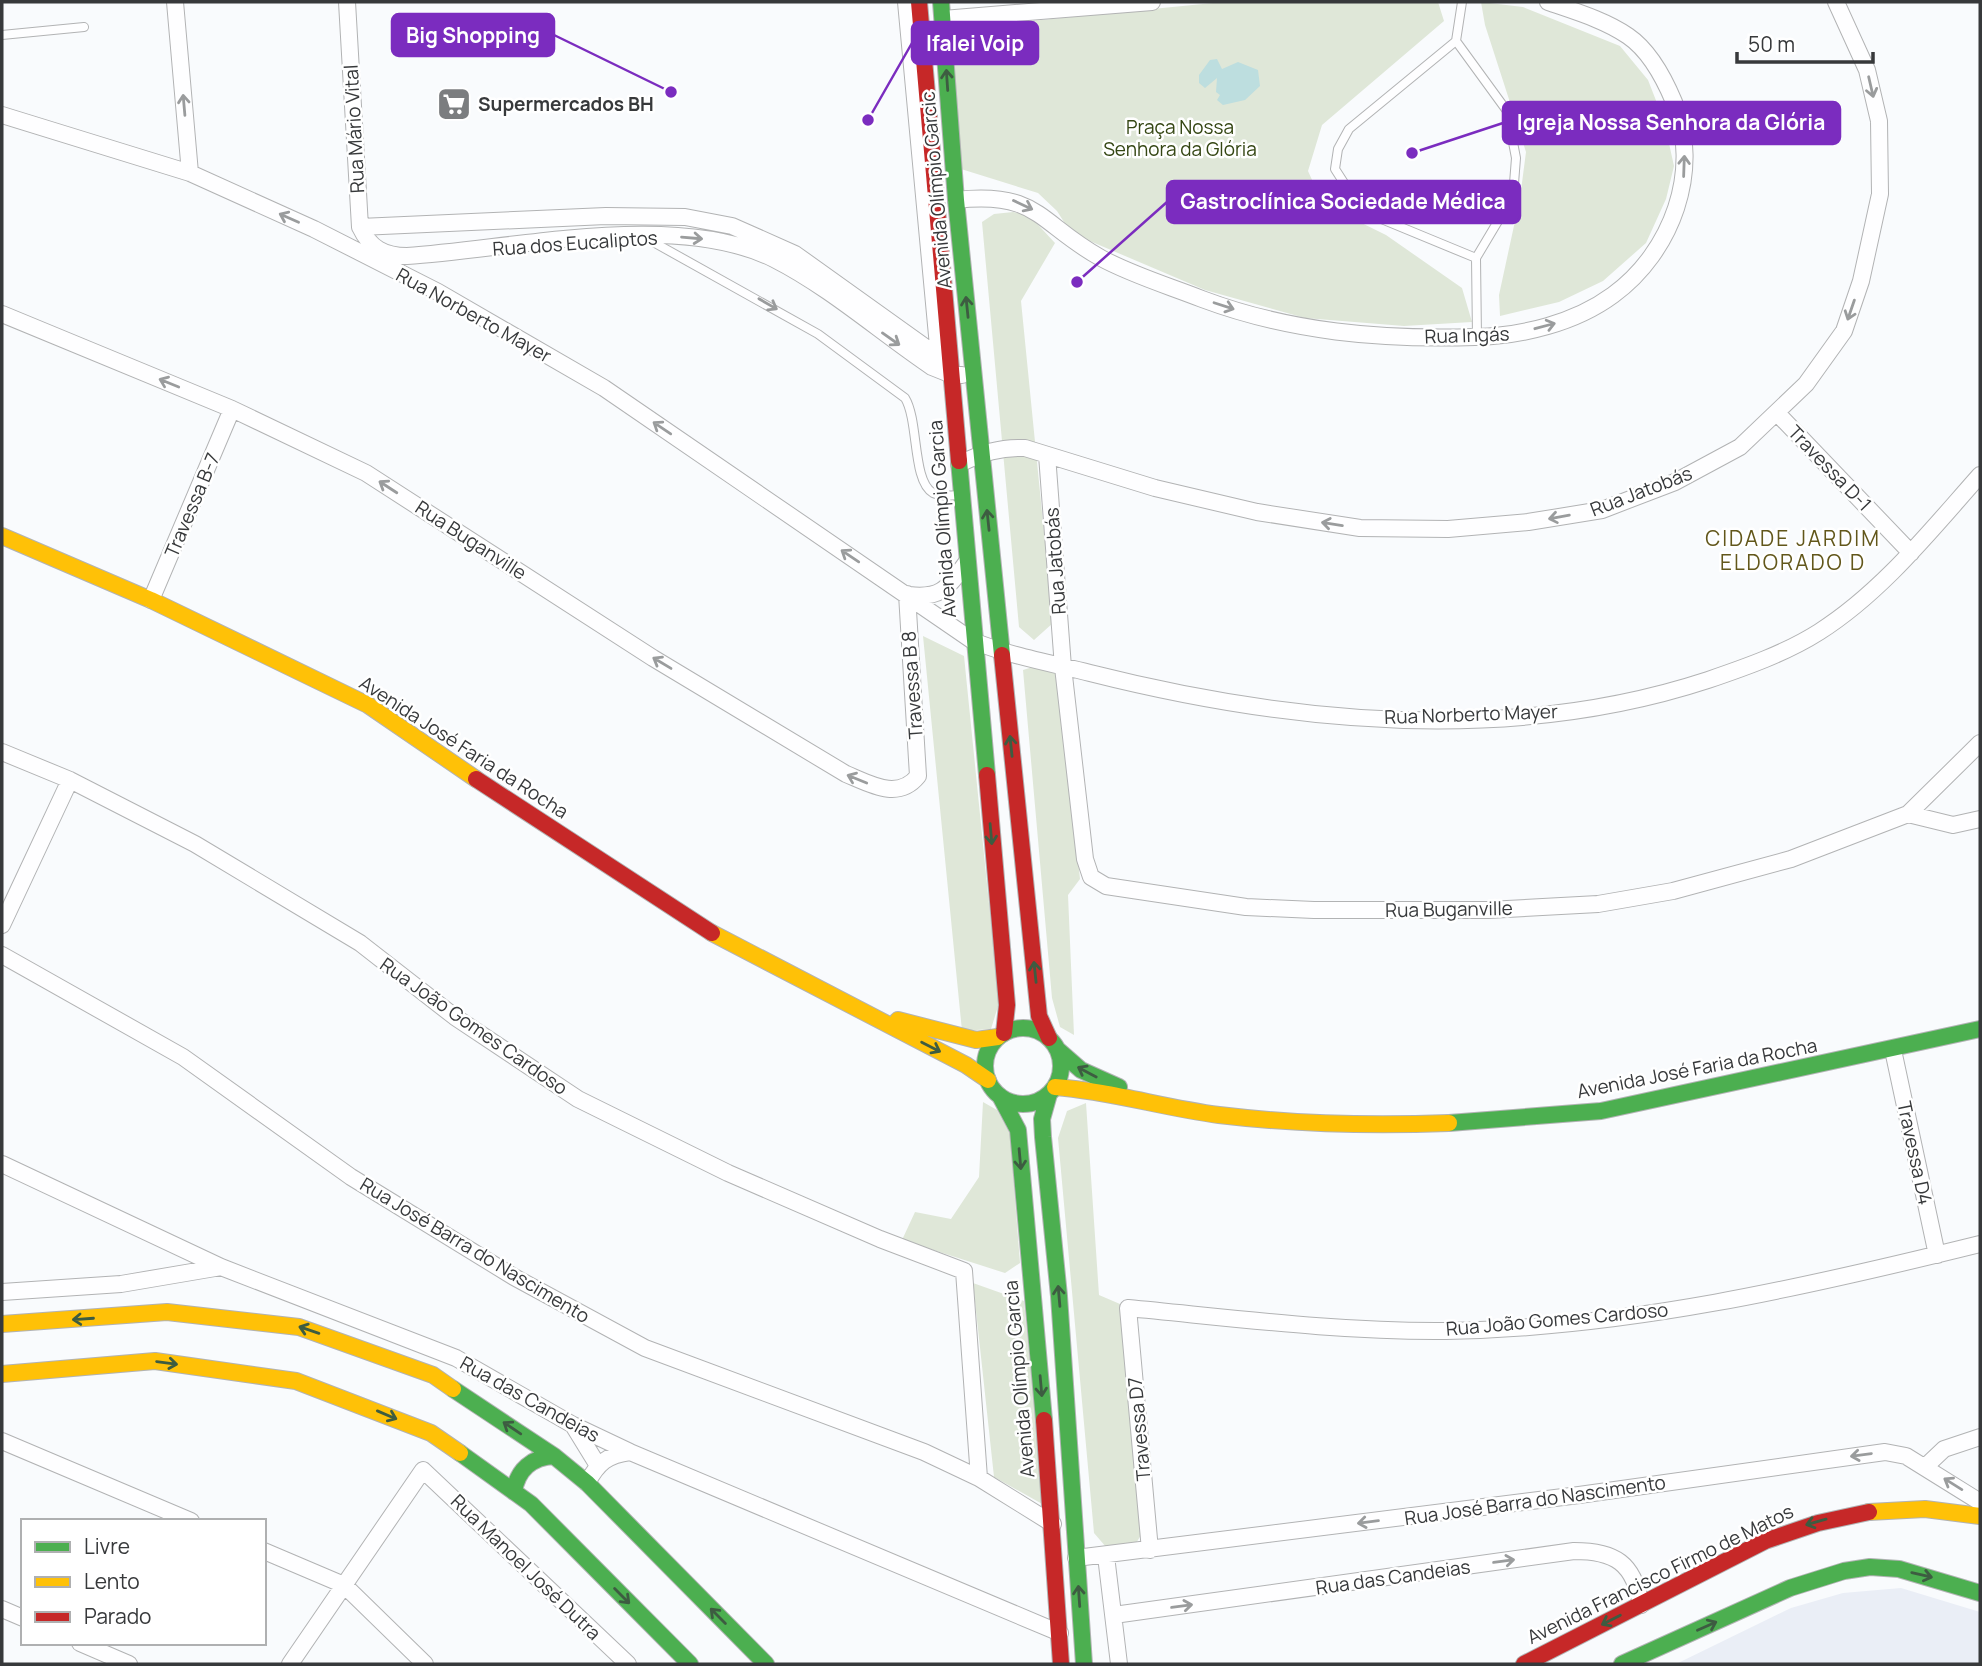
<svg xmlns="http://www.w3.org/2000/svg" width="1982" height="1666" font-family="Manrope,sans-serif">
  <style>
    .built { fill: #eaeef6 }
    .green { fill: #dfe7d8 }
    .water { fill: #bddedf }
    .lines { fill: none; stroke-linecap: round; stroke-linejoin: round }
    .lane-casing { stroke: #b2b3b4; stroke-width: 10 }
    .street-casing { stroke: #b2b3b4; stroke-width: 18 }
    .fast-casing { stroke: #b2b3b4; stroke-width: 18 }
    .slow-casing { stroke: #b2b3b4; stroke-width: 18 }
    .jam-casing { stroke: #b2b3b4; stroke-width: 18 }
    .lane { stroke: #fefeff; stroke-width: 8 }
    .street { stroke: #fefeff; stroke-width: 16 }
    .fast { stroke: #4caf50; stroke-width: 16 }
    .slow { stroke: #ffc107; stroke-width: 16 }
    .jam { stroke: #c62828; stroke-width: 16 }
    .oneway { stroke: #3d5c41 }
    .oneway2 { stroke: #9a9c9d }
    .labels { text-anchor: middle; stroke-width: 5; stroke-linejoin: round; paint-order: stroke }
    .poi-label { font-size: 19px; font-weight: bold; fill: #37393b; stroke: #fff; text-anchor: start }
    .park-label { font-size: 19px; fill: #344613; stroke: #fff }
    .street-label { font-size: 19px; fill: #37393b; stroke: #fff }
    .neighbourhood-label { font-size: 21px; letter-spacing: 2px; fill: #62571b; stroke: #fff }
    .leader { fill: none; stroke: #7b2cbf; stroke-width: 2.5 }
    .callout-dot { fill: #7b2cbf; stroke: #fff; stroke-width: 2.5 }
    .callout { fill: #7b2cbf; stroke: #7b2cbf; stroke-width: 2.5 }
    .callout-label { font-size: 21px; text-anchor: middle; font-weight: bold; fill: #fff }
  </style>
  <rect width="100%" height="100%" fill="#f9fbfd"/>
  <path class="built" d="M1901,1588L1980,1612V1664H1676L1791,1608L1843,1593Z"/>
  <path class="green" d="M1223,2H1438L1444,21L1322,125L1308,171L1323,204L1386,235L1462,288L1472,322L1404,326L1305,318L1205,290L1071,233L1057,211L1038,193L961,169L950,29Z
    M1481,2L1523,7L1620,46L1648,80L1664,121L1674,166L1666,199L1646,243L1603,281L1559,302L1500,316L1499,295L1520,198L1526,152L1485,25Z
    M1013,212L1029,215L1055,243L1021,301L1053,623L1034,640L1019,627L982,222L994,214Z
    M923,636L964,656L999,1003L991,1029L962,1031Z
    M1039,665L1059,674L1080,879L1068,895L1074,1035L1060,1027L1052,998L1023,670Z
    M983,1102L997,1110L1010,1134L1020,1263L1005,1273L902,1240L915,1212L951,1219L979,1177Z
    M1086,1103L1099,1295L1120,1304L1144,1530L1135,1545L1106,1547L1094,1533L1058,1138L1067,1111Z
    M973,1283L1024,1301L1044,1505L994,1477Z"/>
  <path class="water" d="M1217,59L1222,69L1238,62L1258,70L1260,86L1245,100L1223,105L1217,100L1220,95L1216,92L1217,78L1205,88L1199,83V75L1210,60Z"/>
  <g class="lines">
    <g class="lane-casing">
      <path id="lane" d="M1462,2L1456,41L1507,111L1516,158L1513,196L1476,258L1477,337
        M2,35L84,27
        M1456,41L1349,129L1338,149L1335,169L1362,211L1476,258
        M646,238L818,334L905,398C919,421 912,481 933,493C941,497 953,495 961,495"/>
    </g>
    <g class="street-casing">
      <path id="street" d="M175,2L190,173
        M347,2L360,227C370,248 384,256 407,256C515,249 675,210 774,259C831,288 880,332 932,367L952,375H962
        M943,19L1152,2
        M2,115L190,173L314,229L438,292L604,388L973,641C1011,656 1050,663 1090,673C1288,723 1510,745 1708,680C1746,667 1786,653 1819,632C1882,592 1931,530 1980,475
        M956,200C1039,191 1038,223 1101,258C1132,275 1169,286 1202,299C1290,332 1381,340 1475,337C1522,336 1575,323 1613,295C1672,252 1702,170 1674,102C1664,78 1650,51 1628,36C1605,20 1574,11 1548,2
        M360,227L606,216L685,217L732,226L795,254L939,357L906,2
        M2,314L232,409L366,473L653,658L846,774C870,784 898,801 918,776L907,594
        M1777,413L1911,553
        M1047,455L1063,667L1085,859L1091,877L1106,886L1246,907L1314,910H1488L1598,904L1673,891L1791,859L1908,814L1980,743
        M959,464C982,453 1000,447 1025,448L1155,488L1257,512L1360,528L1448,529L1528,522L1602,510L1675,482L1740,447L1806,384L1844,331L1861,281L1880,194L1879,121L1867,70L1836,2
        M909,595C942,599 948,587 966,563
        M151,600L232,409
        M2,752L70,780L195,844L360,943L455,1017L578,1099L728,1173L880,1239L964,1271L979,1478
        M1908,814L1953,825L1980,819
        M2,925L70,780
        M2,955L183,1057L351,1177L514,1277L645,1348L924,1452L979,1478L1053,1524
        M1893,1050L1937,1255
        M2,1164L221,1267L456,1358L573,1425L630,1452L1060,1633
        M2,1292L121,1284L221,1267
        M573,1425L597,1464
        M2,1441L191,1521
        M1925,1467L1944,1449L1980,1437
        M587,1483C598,1463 607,1455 630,1452
        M1150,1550L1128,1308C1233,1318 1340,1332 1446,1331C1627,1328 1806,1287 1980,1244
        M264,1551L344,1585L425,1664
        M1106,1556L1119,1664
        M1076,1558L1579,1495L1885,1452L1906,1456L1980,1502
        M2,1609L23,1618
        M1114,1615L1574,1551C1615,1551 1634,1563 1641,1605
        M80,1643L129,1664
        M290,1664L423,1470L628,1664"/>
    </g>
    <g class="fast-casing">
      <path id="fast" d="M941,2L956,200L1002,655
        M959,461L987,775
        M985 1066a38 38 0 1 1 76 0a38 38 0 1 1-76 0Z
        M1057,1049L1081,1070L1119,1087
        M1049,1094L1042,1119L1043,1137L1059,1296L1084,1664
        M1000,1096L1018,1130L1044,1420
        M1449,1123L1601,1111L1980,1029
        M453,1389L554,1456L587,1483L766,1664
        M460,1453L531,1504L690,1664
        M514,1492C517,1470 532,1457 554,1456
        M1622,1664L1790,1588L1844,1571L1870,1567L1899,1569L1980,1593"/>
    </g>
    <g class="slow-casing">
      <path id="slow" d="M2,536L151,600L368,705L476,779
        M712,933L966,1065L988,1080
        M898,1020L976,1040L998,1037
        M1055,1087C1110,1091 1164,1108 1219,1115C1294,1124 1373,1126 1449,1123
        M2,1324L167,1312L299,1327L433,1375L453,1389
        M2,1374L155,1361L296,1381L431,1433L460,1453
        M1869,1512L1925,1509L1980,1516"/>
    </g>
    <g class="jam-casing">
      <path id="jam" d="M919,2L959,461
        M1002,655L1039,1016L1049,1038
        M987,775L1007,1005L1004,1033
        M476,779L712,933
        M1044,1420L1061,1664
        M1524,1664L1765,1541L1818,1523L1869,1512"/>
    </g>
    <use href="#lane" class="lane"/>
    <use href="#street" class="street"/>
    <use href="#fast" class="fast"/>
    <use href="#slow" class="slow"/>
    <use href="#jam" class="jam"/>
  </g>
  <defs><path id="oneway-shaft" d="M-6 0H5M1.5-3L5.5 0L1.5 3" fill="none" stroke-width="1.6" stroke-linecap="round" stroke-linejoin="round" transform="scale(1.75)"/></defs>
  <g class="oneway">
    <use href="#oneway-shaft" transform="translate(947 80) rotate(-94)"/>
    <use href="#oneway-shaft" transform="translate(967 307) rotate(-96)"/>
    <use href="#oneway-shaft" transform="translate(988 520) rotate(-96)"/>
    <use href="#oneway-shaft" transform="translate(1011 746) rotate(-96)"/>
    <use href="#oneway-shaft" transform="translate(991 834) rotate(85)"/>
    <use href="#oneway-shaft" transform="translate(1035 972) rotate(-96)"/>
    <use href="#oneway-shaft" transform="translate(931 1047) rotate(27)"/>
    <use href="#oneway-shaft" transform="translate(1087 1072) rotate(-152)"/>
    <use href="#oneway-shaft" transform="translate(1020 1159) rotate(85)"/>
    <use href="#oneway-shaft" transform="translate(1059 1296) rotate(-95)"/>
    <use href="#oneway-shaft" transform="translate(83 1319) rotate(176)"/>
    <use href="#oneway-shaft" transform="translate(309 1330) rotate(-161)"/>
    <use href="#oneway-shaft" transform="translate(167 1363) rotate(8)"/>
    <use href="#oneway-shaft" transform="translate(1041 1386) rotate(85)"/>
    <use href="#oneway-shaft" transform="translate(387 1415) rotate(23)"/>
    <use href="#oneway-shaft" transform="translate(512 1428) rotate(-146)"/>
    <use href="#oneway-shaft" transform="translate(1816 1522) rotate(164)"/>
    <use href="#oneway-shaft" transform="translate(1922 1575) rotate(13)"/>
    <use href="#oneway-shaft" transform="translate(622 1596) rotate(45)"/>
    <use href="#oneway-shaft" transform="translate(1079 1596) rotate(-94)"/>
    <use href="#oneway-shaft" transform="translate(718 1616) rotate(-135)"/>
    <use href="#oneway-shaft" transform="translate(1611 1620) rotate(153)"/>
    <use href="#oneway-shaft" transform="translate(1707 1626) rotate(-24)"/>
  </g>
  <g class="oneway2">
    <use href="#oneway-shaft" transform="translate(1871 87) rotate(77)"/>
    <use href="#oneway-shaft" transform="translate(184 105) rotate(-95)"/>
    <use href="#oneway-shaft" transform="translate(1684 166) rotate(-88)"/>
    <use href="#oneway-shaft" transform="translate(1023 205) rotate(25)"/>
    <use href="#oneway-shaft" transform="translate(289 218) rotate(-156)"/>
    <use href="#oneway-shaft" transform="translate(692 238) rotate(5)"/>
    <use href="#oneway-shaft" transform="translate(768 304) rotate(30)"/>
    <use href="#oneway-shaft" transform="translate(1224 306) rotate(18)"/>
    <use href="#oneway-shaft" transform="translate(1851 310) rotate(109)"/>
    <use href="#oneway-shaft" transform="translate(1545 326) rotate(-15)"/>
    <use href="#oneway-shaft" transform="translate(891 339) rotate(35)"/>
    <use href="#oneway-shaft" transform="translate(169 383) rotate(-158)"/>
    <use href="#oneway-shaft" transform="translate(662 428) rotate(-146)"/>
    <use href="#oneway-shaft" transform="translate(388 487) rotate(-147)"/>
    <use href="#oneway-shaft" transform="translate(1559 517) rotate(170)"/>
    <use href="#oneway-shaft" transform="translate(1332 524) rotate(-171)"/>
    <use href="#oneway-shaft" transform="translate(850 556) rotate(-146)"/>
    <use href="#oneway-shaft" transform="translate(662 663) rotate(-149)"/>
    <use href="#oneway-shaft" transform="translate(857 779) rotate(-158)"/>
    <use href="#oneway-shaft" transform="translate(1861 1455) rotate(172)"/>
    <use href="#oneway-shaft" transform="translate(1953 1484) rotate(-148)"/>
    <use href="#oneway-shaft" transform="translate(1368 1522) rotate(173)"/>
    <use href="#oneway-shaft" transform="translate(1504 1561) rotate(-8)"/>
    <use href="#oneway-shaft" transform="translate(1182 1606) rotate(-8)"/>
  </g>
  <defs>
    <g id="supermarket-square" transform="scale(1.75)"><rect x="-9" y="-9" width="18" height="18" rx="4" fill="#7b7d7f" stroke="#fff"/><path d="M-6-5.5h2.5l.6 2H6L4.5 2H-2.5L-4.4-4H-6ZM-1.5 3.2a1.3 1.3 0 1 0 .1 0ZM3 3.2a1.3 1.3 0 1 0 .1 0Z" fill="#fff"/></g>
  </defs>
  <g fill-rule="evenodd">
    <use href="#supermarket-square" x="454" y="104"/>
  </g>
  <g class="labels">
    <g class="poi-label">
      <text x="478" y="111">Supermercados BH</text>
    </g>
    <g class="park-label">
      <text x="1180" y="134">Praça Nossa<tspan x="1180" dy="22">Senhora da Glória</tspan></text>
    </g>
    <g class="street-label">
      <text transform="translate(354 129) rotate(-93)" y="7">Rua Mário Vital</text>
      <text transform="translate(936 190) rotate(-95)" y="7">Avenida Olímpio Garcic</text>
      <text transform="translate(575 243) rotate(-4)" y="7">Rua dos Eucaliptos</text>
      <text transform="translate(474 315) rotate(29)" y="7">Rua Norberto Mayer</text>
      <text transform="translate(1467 335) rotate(-2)" y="7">Rua Ingás</text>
      <text transform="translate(1830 468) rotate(46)" y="7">Travessa D-1</text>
      <text transform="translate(1641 491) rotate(-21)" y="7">Rua Jatobás</text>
      <text transform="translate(192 505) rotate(-67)" y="7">Travessa B-7</text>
      <text transform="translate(942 519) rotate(-94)" y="7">Avenida Olímpio Garcia</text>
      <text transform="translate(471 540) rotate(33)" y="7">Rua Buganville</text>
      <text transform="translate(1055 561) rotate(-94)" y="7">Rua Jatobás</text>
      <text transform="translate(912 685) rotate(-94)" y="7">Travessa B 8</text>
      <text transform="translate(1471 714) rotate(-2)" y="7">Rua Norberto Mayer</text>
      <text transform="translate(464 747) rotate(33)" y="7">Avenida José Faria da Rocha</text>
      <text transform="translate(1449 909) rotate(-1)" y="7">Rua Buganville</text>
      <text transform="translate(474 1026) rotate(35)" y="7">Rua João Gomes Cardoso</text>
      <text transform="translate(1697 1068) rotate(-11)" y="7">Avenida José Faria da Rocha</text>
      <text transform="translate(1915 1153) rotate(78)" y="7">Travessa D4</text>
      <text transform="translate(475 1250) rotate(31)" y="7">Rua José Barra do Nascimento</text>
      <text transform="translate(1557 1319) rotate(-5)" y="7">Rua João Gomes Cardoso</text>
      <text transform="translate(1019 1379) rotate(-95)" y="7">Avenida Olímpio Garcia</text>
      <text transform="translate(530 1399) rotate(29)" y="7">Rua das Candeias</text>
      <text transform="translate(1139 1429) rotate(-95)" y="7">Travessa D7</text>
      <text transform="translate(1535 1500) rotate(-8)" y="7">Rua José Barra do Nascimento</text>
      <text transform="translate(526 1567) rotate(44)" y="7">Rua Manoel José Dutra</text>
      <text transform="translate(1660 1574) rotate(-26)" y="7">Avenida Francisco Firmo de Matos</text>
      <text transform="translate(1393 1577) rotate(-8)" y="7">Rua das Candeias</text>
    </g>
    <g class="neighbourhood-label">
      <text x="1793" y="546">CIDADE JARDIM<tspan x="1793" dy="24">ELDORADO D</tspan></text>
    </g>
  </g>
  <path class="leader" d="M671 92L554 35M868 120L912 43M1412 153L1503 123M1077 282L1167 202"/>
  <g class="callout-dot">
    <circle cx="671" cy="92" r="7"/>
    <circle cx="868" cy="120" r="7"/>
    <circle cx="1412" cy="153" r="7"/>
    <circle cx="1077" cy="282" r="7"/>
  </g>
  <g class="callout">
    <rect x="392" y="14" width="162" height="42" rx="7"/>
    <rect x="912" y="22" width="126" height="42" rx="7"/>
    <rect x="1503" y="102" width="337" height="42" rx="7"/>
    <rect x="1167" y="181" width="353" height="42" rx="7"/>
  </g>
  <g class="callout-label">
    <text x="473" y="43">Big Shopping</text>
    <text x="975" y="51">Ifalei Voip</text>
    <text x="1671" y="130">Igreja Nossa Senhora da Glória</text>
    <text x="1343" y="209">Gastroclínica Sociedade Médica</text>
  </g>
  <rect width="1982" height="1666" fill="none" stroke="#37393b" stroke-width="7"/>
  <rect x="21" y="1519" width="245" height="126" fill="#ffffff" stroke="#afb0b1" stroke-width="2"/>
  <rect x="35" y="1542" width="35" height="10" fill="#4caf50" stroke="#afb0b1" stroke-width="2"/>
  <text x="84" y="1554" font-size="21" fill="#37393b">Livre</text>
  <rect x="35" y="1577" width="35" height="10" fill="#ffc107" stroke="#afb0b1" stroke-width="2"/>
  <text x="84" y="1589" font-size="21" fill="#37393b">Lento</text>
  <rect x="35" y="1612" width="35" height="10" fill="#c62828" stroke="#afb0b1" stroke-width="2"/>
  <text x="84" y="1624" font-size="21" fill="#37393b">Parado</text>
  <path d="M1737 52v10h136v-10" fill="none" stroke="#37393b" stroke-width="3.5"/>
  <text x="1748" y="52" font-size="21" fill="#37393b" stroke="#ffffff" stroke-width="5" paint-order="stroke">50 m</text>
</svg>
